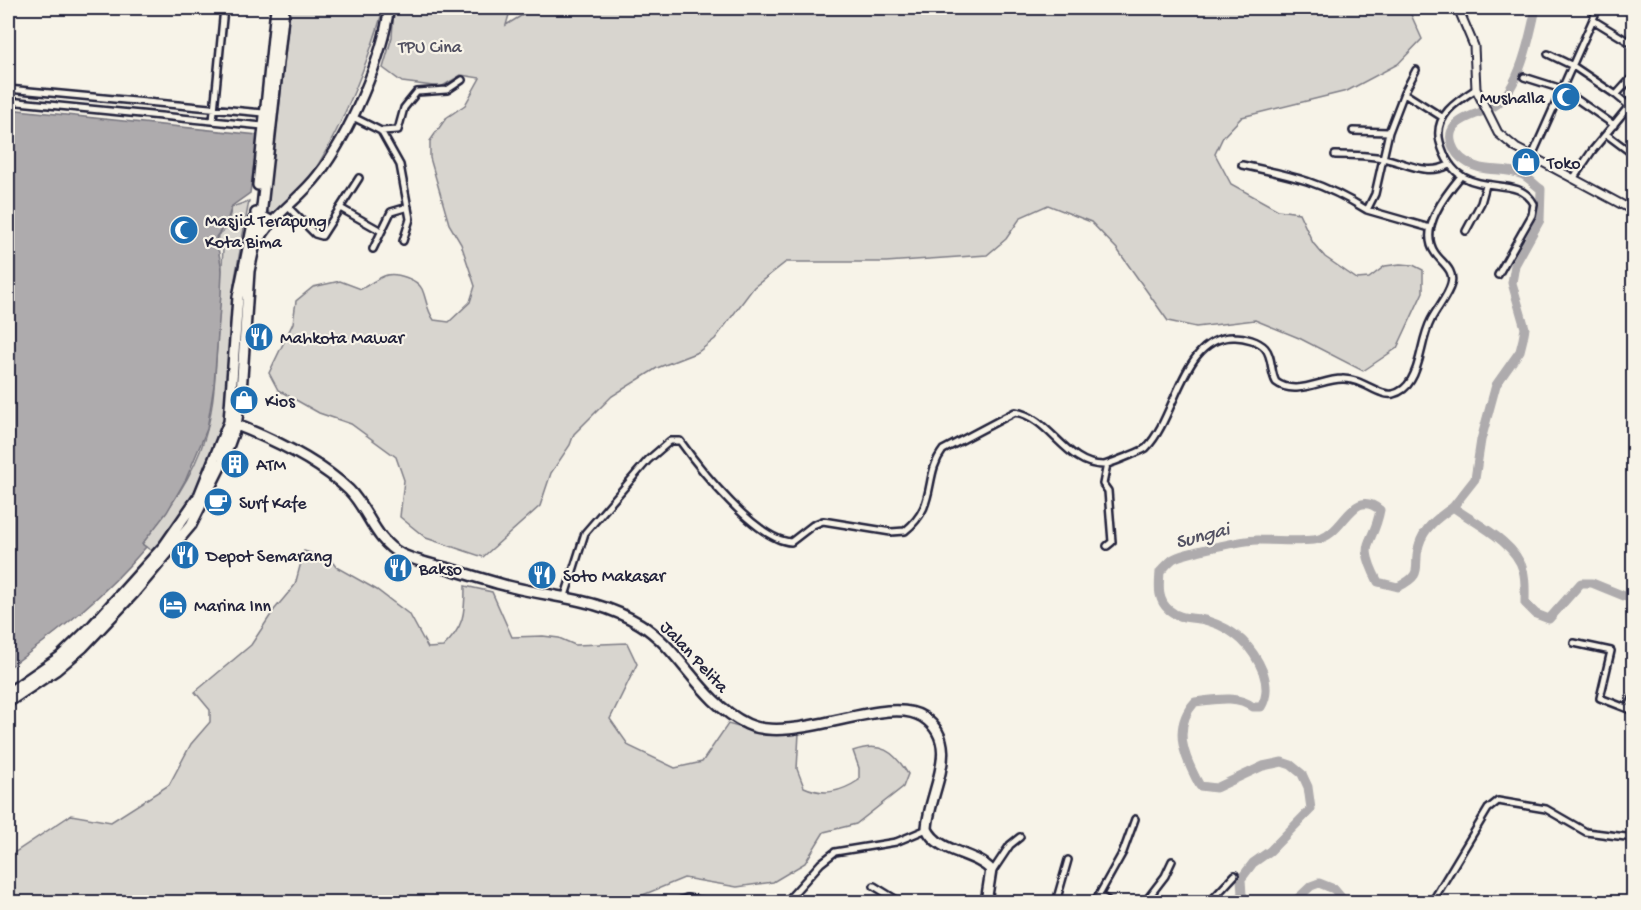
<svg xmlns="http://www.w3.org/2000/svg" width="1641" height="910" font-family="'Gochi Hand',sans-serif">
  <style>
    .green { fill: #d8d5cf; stroke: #7d7c85; stroke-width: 1.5 }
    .water { fill: #aeabad; stroke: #76747f; stroke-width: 1.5 }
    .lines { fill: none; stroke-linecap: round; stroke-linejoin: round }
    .river { stroke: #aeabad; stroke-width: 9 }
    .minor-casing { stroke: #22223b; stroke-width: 10 }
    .tertiary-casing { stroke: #22223b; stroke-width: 11 }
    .secondary-casing { stroke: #22223b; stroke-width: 13 }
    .trunk-casing { stroke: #22223b; stroke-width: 14 }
    .minor { stroke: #f7f3e8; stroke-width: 5 }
    .tertiary { stroke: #f7f3e8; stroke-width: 7 }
    .secondary { stroke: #f7f3e8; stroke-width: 8 }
    .trunk { stroke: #f7f3e8; stroke-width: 9 }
    .labels { text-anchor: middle; stroke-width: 4.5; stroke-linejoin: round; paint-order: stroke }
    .park-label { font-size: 18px; fill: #504f60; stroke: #f7f3e8 }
    .poi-label { font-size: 18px; fill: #22223b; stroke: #f7f3e8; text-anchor: start }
    .street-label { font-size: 18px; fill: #22223b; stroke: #f7f3e8 }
    .water-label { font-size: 20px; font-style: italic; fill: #535263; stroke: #f7f3e8 }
  </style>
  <rect width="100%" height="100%" fill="#f7f3e8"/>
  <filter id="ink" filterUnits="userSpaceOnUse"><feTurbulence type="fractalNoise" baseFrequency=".0167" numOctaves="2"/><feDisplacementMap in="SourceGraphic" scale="12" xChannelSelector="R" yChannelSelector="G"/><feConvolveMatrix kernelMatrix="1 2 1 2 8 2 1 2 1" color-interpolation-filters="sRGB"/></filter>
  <g filter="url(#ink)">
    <path class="green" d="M290,8H383C373,53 317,199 271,214L263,207L278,119Z
      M394,8H511L506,25L534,8H1408L1422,39L1398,64L1347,91L1242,117L1223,137L1215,154L1231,184L1278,210L1299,213L1313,243L1325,257L1357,279L1369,278L1385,266L1400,264L1413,265L1423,270V292L1397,348L1363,371L1299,338L1255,320L1196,327L1168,321L1117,249L1091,222L1048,205L1021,217L1006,239L987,255L886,262H786L754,287L715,339L698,352L657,368L612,396L574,434L570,445L551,473L540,506L483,557L426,538L400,517L404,480L396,457L351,424L319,413L278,390L269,373L293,323L296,301L313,287L340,281L361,289C369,285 379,277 387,275C397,273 417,279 422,289C427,300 426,309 434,320L449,322L470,302L475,286L461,244L449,224L430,158V141L446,118L465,105L480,78L461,75L441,87L402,82L383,68L392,37Z
      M249,201L234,284L230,372L224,426L198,492L153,552L142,544C167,512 193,477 205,437C214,408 215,376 217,346C219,313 221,281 223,249L217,243L218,235L226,229L232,207Z
      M304,551L330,559L336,567L377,590L410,615L428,648L443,647C464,627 465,614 465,586L492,592L512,637L543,636L559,638L575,645L627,643L637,664L610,719L629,746L675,768L702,762L728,724L767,735L799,733L797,769L804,787C824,796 841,792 859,780V768L853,751C880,741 894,751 908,774L903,787L856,824L824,832L805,863L773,882L737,887L684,878L626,902H8V857L71,815L111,822L169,785L191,744L210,722V710L195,692L251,645L274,610L295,585Z"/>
    <path class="water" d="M8,109L258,135L250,193L232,206L226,224L216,237L222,270L221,294L214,385L207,429L186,479L167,512L142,544L146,547C104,596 60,631 8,668Z"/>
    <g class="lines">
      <path class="river" d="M1536,8C1530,36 1520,87 1496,105C1485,113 1464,115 1455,126C1445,137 1454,154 1465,161C1482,174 1504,166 1523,175C1529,178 1535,185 1541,189L1540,220L1515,265L1512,283L1525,328L1523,339L1520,351L1496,385L1481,440L1475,479L1453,507C1474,523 1515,541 1523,570C1526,580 1525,593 1525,603L1536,614L1549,619L1581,583H1592L1634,600
        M1249,902L1242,895L1241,879L1253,863L1270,851L1311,809L1308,787L1302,774L1291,765L1282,762L1263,766L1216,788L1200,786C1185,759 1171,728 1195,702C1214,700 1237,694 1253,707H1261C1268,696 1267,684 1263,672C1253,647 1234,629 1208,621C1194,616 1182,621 1169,610C1157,600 1159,586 1160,572C1164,568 1169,562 1173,559C1183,553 1247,539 1259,540C1279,540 1294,542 1314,540C1346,537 1350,486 1380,510C1373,548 1356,539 1378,582L1398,587C1426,573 1412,568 1419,545C1424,527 1439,517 1453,507
        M1294,902L1311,886L1319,883L1334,889L1345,902"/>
      <g class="minor-casing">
        <path id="minor" d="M1593,20L1634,45
          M1548,54L1573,66L1616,95
          M1634,75L1616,95L1634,110
          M1524,77L1562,89L1614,125
          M8,89L264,113
          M1476,89C1457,101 1433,116 1440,142C1458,208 1515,168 1534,204L1532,215L1498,275
          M1404,93L1416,70
          M8,101L263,126
          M353,117L381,131L400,165L410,219L403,241
          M213,121L224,8
          M381,131L398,130L404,108L417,92L447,90L462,80
          M1353,131L1389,132
          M1606,134L1634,155
          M1335,155C1350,155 1367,155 1382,158C1406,162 1426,177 1449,165
          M1532,156L1598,8
          M1242,165C1294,176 1322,182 1367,210
          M1573,179L1592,151L1629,106
          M289,208L315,234L322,236L359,178
          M342,209L381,231
          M1430,228L1367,210L1375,194L1389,132L1404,93L1442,117
          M1466,231L1481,203L1486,185
          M373,249L391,212L408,207
          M1107,546L1112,542L1108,491L1103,484L1107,464
          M565,596L585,533L648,460L670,441H680C700,469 756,540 791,542L813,525L823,521L891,532L905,531C938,505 923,476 943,450L1015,412C1050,417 1066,466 1104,465C1109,464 1142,451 1146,448C1177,417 1182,335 1235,337C1244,337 1259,341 1265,348C1273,357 1270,372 1276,382C1295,397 1322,379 1342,379C1362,378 1379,397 1393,394C1401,392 1407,387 1411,380C1422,362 1421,339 1431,320C1437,308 1448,296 1451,284C1455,270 1442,263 1435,253C1418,229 1446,194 1461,176
          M1574,643L1611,651L1600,698L1631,710
          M1634,696L1630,705L1634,715
          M992,872L1010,845L1020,837
          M874,886L900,902
          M1099,895L1123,852L1135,819
          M677,902L687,898L710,902
          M786,902L821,863L835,852L896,842L927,829
          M1056,902L1068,860
          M1093,902L1099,895L1110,902
          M1145,902L1165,876L1172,861
          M1210,902L1235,875
          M1432,902L1488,809L1498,801L1546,809L1586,832L1634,838"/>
      </g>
      <g class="tertiary-casing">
        <path id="tertiary" d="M1458,8L1474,46L1476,89L1498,133L1516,148L1634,211"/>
      </g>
      <g class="secondary-casing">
        <path id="secondary" d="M258,243C270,217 300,199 318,175C349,135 383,58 389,8"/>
      </g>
      <g class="trunk-casing">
        <path id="trunk" d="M258,185L276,8
          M256,213L272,222
          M229,422C268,437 318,460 349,490C368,509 375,541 401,554C416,561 433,565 450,569C470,575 491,582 512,587C557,598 599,599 640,624C681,649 699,701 747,724C794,746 888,693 923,717C964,744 928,793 927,829C938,853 975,852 991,870L986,902
          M8,693L60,657L93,625L164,546L199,496L229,422L238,297L254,219
          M8,702L56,670L83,647L133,594L191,525L223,461L236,425L241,393L249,271L261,216L284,8"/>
      </g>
      <use href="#minor" class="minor"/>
      <use href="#tertiary" class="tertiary"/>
      <use href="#secondary" class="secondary"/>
      <use href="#trunk" class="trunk"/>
    </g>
  </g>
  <defs>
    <g id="mosque-disc" transform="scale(1.5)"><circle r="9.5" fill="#1f6fb2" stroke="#f7f3e8"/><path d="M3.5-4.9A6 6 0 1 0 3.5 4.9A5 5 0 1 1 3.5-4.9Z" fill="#fff"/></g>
    <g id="shop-disc" transform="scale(1.5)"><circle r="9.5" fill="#1f6fb2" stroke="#f7f3e8"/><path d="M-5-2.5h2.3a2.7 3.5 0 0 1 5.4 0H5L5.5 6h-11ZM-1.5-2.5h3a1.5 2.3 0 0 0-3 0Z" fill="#fff"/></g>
    <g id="restaurant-disc" transform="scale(1.5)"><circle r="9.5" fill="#1f6fb2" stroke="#f7f3e8"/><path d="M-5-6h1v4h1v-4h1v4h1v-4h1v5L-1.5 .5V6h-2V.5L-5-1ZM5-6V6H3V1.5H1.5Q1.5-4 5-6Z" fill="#fff"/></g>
    <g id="building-disc" transform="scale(1.5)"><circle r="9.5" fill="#1f6fb2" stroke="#f7f3e8"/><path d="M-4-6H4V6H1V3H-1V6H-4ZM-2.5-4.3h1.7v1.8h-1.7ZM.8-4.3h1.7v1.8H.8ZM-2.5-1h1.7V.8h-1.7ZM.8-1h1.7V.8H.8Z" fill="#fff"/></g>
    <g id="cafe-disc" transform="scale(1.5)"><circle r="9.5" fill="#1f6fb2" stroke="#f7f3e8"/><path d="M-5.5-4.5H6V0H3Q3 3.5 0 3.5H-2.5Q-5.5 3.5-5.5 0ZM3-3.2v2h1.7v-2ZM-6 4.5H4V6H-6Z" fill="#fff"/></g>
    <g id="hotel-disc" transform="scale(1.5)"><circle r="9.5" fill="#1f6fb2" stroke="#f7f3e8"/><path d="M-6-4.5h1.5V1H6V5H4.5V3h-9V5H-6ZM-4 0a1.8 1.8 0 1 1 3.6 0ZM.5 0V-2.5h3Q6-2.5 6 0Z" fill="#fff"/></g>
  </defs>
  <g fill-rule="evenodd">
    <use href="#mosque-disc" x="1566" y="97"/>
    <use href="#shop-disc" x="1526" y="162"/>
    <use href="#mosque-disc" x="184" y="230"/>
    <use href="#restaurant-disc" x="259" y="337"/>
    <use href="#shop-disc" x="244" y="400"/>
    <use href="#building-disc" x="235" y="464"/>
    <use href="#cafe-disc" x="218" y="502"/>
    <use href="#restaurant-disc" x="185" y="555"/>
    <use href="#restaurant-disc" x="398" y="568"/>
    <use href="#restaurant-disc" x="542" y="575"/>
    <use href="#hotel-disc" x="173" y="605"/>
  </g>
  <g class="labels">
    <g class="park-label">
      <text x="430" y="52">TPU Cina</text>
    </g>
    <g class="poi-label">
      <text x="1545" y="103" text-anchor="end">Mushalla</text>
      <text x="1547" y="168">Toko</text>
      <text x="205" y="226">Masjid Terapung<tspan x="205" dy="21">Kota Bima</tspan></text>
      <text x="280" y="343">Mahkota Mawar</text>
      <text x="265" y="406">Kios</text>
      <text x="256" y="470">ATM</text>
      <text x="239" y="508">Surf Kafe</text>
      <text x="206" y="561">Depot Semarang</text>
      <text x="419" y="574">Bakso</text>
      <text x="563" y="581">Soto Makasar</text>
      <text x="194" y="611">Marina Inn</text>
    </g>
    <g class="street-label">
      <text transform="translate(695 656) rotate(47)" y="6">Jalan Pelita</text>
    </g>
    <g class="water-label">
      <text transform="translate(1202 534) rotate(-15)" y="7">Sungai</text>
    </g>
  </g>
  <rect width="1641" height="910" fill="none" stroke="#f7f3e8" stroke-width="30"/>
  <rect x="15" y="15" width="1611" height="880" fill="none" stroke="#22223b" stroke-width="2" filter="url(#ink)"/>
</svg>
